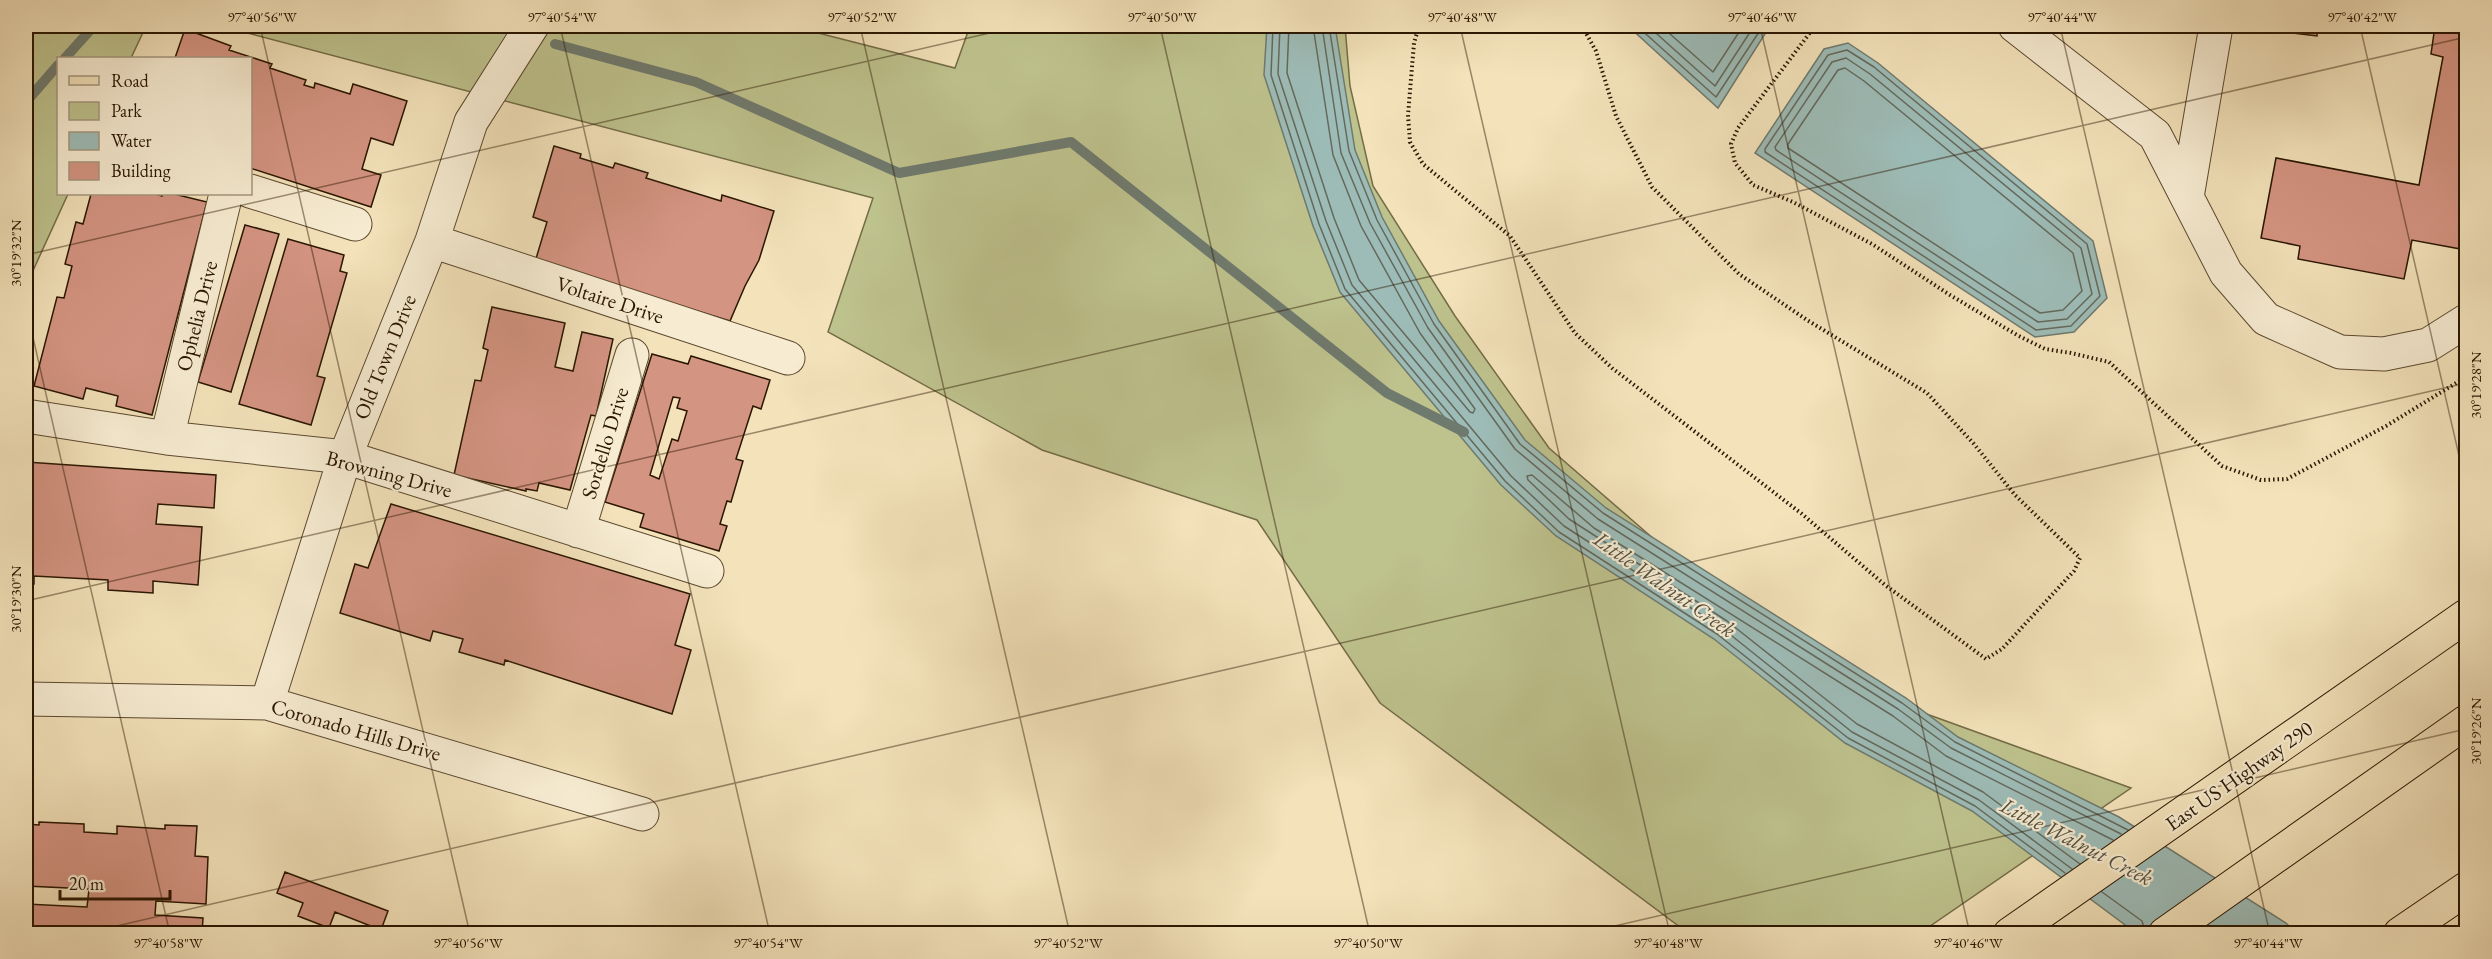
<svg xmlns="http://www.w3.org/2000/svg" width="2492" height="959" font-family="'EB Garamond',serif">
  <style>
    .green { fill: #bec28d; stroke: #746c47; stroke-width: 1.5 }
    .water { fill: #9dbcb7; stroke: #6f7a6e; stroke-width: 1.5 }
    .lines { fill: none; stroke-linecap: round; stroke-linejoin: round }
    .shore { stroke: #64695c; stroke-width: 1.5 }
    .stream { stroke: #6f7a6e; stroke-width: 10 }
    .building { fill: #d49482; stroke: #2a1601; stroke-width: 1.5; fill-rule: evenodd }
    .minor-casing { stroke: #5c492f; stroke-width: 35 }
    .major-casing { stroke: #2a1601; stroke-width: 35 }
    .highway-casing { stroke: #2a1601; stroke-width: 35 }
    .path { stroke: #2a1601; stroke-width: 4; stroke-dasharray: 1.5 3; stroke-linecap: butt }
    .minor { stroke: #f7ecd2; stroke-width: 33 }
    .major { stroke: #f3e2ba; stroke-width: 33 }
    .highway { stroke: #f3e2ba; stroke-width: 33 }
    .ticks { fill: none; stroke: #2a1601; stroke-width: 1.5; stroke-opacity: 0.45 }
    .labels { text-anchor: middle; stroke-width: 4.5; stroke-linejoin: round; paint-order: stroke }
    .street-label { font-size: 21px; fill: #2a1601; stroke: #f7ecd2 }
    .water-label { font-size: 22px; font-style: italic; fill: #525041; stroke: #f7ecd2 }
    .neatline { fill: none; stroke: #2a1601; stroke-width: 2 }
    .ticks-label { font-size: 15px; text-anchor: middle; fill: #2a1601 }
  </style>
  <rect width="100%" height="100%" fill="#f3e2ba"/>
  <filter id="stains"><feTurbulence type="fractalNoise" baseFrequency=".00333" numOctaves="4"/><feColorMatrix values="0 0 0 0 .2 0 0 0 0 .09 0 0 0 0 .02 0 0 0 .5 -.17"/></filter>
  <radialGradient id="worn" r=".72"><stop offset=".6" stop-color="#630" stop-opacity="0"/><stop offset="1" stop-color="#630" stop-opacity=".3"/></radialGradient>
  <path class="green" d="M26,26H146L131,58H58V194H68L26,286Z
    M221,26H791L955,68L970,26H1345L1350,86L1373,186L1455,316L1549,448L1685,566L1910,708L2131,788L1920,933H1688L1380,703L1257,520L1042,450L828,332L873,198Z"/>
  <path class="water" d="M1267,26H1335L1355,150L1382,217L1439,321L1525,440L1606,508L1906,698L1958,737L2119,817L2286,923L2296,933H2136L1972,811L1845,743L1714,639L1556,536L1501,485L1340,292L1313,226L1264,75Z
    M1628,26H1770L1718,108Z
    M1848,43L1878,63L2093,241L2107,298L2074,332L2035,337L1755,153L1824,49Z"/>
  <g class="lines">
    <path class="shore" d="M1273,26L1271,75L1319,224L1345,289L1505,481L1559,532L1717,634L1848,738L1975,806L2065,873
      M1280,26L1278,74L1326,221L1352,285L1511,476L1564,526L1722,628L1852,732L1979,800L2072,869
      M1289,26L1287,73L1334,218L1359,280L1470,412L1473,413L1475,409L1420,333L1361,226L1333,155L1313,26
      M1322,26L1341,153L1370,223L1428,328L1515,449L1598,519L1898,709L1951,748L2121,834
      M1329,26L1349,151L1377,220L1434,324L1520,444L1603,513L1902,703L1955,742L2128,830
      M1637,26L1716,97L1763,26
      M1648,26L1715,86L1754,26
      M1661,26L1713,72L1743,26
      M1847,50L1874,67L2087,244L2100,296L2071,326L2036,330L1765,152V149L1828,55Z
      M1846,58L1870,74L2081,248L2092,294L2067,319L2038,322L1776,150L1775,147L1832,62Z
      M1845,68L1864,81L2073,253L2082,291L2063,310L2040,313L1788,148V144L1838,70Z
      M2080,864L1983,792L1857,724L1727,621L1569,519L1528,480L1527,476L1532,475L1594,528L1893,716L1946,756L2113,840
      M2102,892L2142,921L2146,934"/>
    <path class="stream" d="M555,44L696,82L899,173L1071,142L1387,393L1464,432
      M65,58L94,26
      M26,102L58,65"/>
  </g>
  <path class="building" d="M909,26H927L924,32Z
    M2278,26H2318L2317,36L2277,31Z
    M2435,26H2466V250L2412,240L2404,279L2298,259L2300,246L2261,238L2276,158L2419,185L2443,57L2431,54Z
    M185,29L231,46L229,50L272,64L270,68L306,80L304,85L314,88L315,83L350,94L353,84L407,101L393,145L371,138L362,169L381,175L371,207L250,168V58H175Z
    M554,146L581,154L580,158L613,168L615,163L648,173L646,178L721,201L722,195L774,211L759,260L745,286L730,321L535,262L547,222L533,217Z
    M91,194H156L162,196L163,194H174L207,202L152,415L116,406L118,396L86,388L83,399L34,386L57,297L64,298L72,266L65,264L76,222L83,224Z
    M245,225L279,234L231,392L198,382Z
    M288,239L344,255L340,271L347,273L317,376L325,378L311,425L239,404Z
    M492,307L565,323L555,367L573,371L582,332L613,339L596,416L591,415L570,490L539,483L537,491L526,489V491L454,475L475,380L481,381L488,350L483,348Z
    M652,354L688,364L691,356L770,380L761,409L753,406L736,459L743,461L731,502L727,501L720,524L727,526L719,551L640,527L644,514L605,502ZM673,397L680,398L677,408L687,411L678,441L672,439L659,479L650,475Z
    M26,462L216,475L214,508L158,504L156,524L202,527L198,585L153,581V593L108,590V580L34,576V584L26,583Z
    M391,504L690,594L675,645L691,650L672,714L505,660L504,665L459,652L463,639L433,631L430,641L340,613L355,564L368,568Z
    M39,822L84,824V832L117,834V826L165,829V825L197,826L195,856L208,857L206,904L156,901L155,915L203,918L202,934H26V904L87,907L89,889L26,886V824L39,825Z
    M285,872L388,911L381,930L335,912L329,928L298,916L303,903L277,893Z"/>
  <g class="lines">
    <g class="minor-casing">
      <path id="minor" d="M2015,26L2155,135L2226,273L2266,319L2340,352L2384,354L2428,345L2466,321
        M250,191L355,224
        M2187,197L2216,26
        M432,241L788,358
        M26,416L167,438L345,457L707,571
        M167,438L226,194
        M578,531L632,355
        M26,699L267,703L642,814
        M267,703L345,457L432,241L471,122L532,26"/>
    </g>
    <g class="major-casing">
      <path id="major" d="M2010,934L2466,616"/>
    </g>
    <g class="highway-casing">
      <path id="highway" d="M2165,934L2466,722
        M2400,934L2466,889"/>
    </g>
    <path class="path" d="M1419,26L1414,43L1408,115L1410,142L1423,164L1510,236L1575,333L1612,368L1802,514L1885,585L1986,659L2002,649L2074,571L2080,558L2015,495L1974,444L1927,393L1807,320L1739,274L1652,187L1616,116L1596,51L1582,26
      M1815,26L1738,128L1731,144L1735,163L1753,185L1793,202L1872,244L1950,295L2017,335L2045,349L2071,353L2109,362L2222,466L2261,480L2287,479L2386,426L2466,377"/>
    <use href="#minor" class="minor"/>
    <use href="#major" class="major"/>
    <use href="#highway" class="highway"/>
  </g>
  <path class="ticks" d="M260,26L470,934M560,26L770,934M860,26L1070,934M1160,26L1370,934M1460,26L1670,934M1760,26L1970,934M2060,26L2270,934M2360,26L2466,486M26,255L1020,26M26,307L170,934M26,601L2466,37M82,934L2466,383M1580,934L2466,729"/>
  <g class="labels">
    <g class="street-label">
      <text transform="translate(610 300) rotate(18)" y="7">Voltaire Drive</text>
      <text transform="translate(197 316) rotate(-76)" y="7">Ophelia Drive</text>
      <text transform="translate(385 357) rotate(-68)" y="7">Old Town Drive</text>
      <text transform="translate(605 443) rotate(-73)" y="7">Sordello Drive</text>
      <text transform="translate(389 474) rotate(15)" y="7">Browning Drive</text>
      <text transform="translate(356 730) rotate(16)" y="7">Coronado Hills Drive</text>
      <text transform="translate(2239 776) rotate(-35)" y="7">East US Highway 290</text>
    </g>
    <g class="water-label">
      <text transform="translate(1665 584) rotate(35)" y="8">Little Walnut Creek</text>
      <text transform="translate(2077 841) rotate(27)" y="8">Little Walnut Creek</text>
    </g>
  </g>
  <rect width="2492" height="959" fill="none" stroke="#f3e2ba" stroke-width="66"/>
  <rect x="57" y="57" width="195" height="138" fill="#f7ecd2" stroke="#a5967e" stroke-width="1.5"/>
  <rect x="69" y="76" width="30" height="9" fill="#f3e2ba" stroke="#a5967e" stroke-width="1.5"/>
  <text x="111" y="87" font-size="18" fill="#2a1601">Road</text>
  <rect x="69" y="102" width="30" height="18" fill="#bec28d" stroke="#a5967e" stroke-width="1.5"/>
  <text x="111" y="117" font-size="18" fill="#2a1601">Park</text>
  <rect x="69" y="132" width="30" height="18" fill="#9dbcb7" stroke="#a5967e" stroke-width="1.5"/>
  <text x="111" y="147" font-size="18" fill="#2a1601">Water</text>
  <rect x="69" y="162" width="30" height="18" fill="#d49482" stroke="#a5967e" stroke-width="1.5"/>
  <text x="111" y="177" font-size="18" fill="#2a1601">Building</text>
  <path d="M60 890v9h110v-9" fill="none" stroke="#2a1601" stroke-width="3"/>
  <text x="69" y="890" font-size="18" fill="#2a1601" stroke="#f7ecd2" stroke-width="4.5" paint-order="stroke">20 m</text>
  <rect x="33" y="33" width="2426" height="893" class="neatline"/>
  <g class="ticks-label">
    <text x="262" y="22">97°40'56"W</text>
    <text x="562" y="22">97°40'54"W</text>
    <text x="862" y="22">97°40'52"W</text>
    <text x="1162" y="22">97°40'50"W</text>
    <text x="1462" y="22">97°40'48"W</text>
    <text x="1762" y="22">97°40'46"W</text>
    <text x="2062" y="22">97°40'44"W</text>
    <text x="2362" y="22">97°40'42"W</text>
    <text transform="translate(16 253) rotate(-90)" y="5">30°19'32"N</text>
    <text transform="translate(2476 385) rotate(-90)" y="5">30°19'28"N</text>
    <text transform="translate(16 599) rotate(-90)" y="5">30°19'30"N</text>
    <text transform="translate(2476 731) rotate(-90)" y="5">30°19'26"N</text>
    <text x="168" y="948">97°40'58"W</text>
    <text x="468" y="948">97°40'56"W</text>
    <text x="768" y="948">97°40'54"W</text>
    <text x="1068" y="948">97°40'52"W</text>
    <text x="1368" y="948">97°40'50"W</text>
    <text x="1668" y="948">97°40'48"W</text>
    <text x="1968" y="948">97°40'46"W</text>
    <text x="2268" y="948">97°40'44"W</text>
  </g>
  <rect width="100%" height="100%" filter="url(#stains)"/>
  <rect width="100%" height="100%" fill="url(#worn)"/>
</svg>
